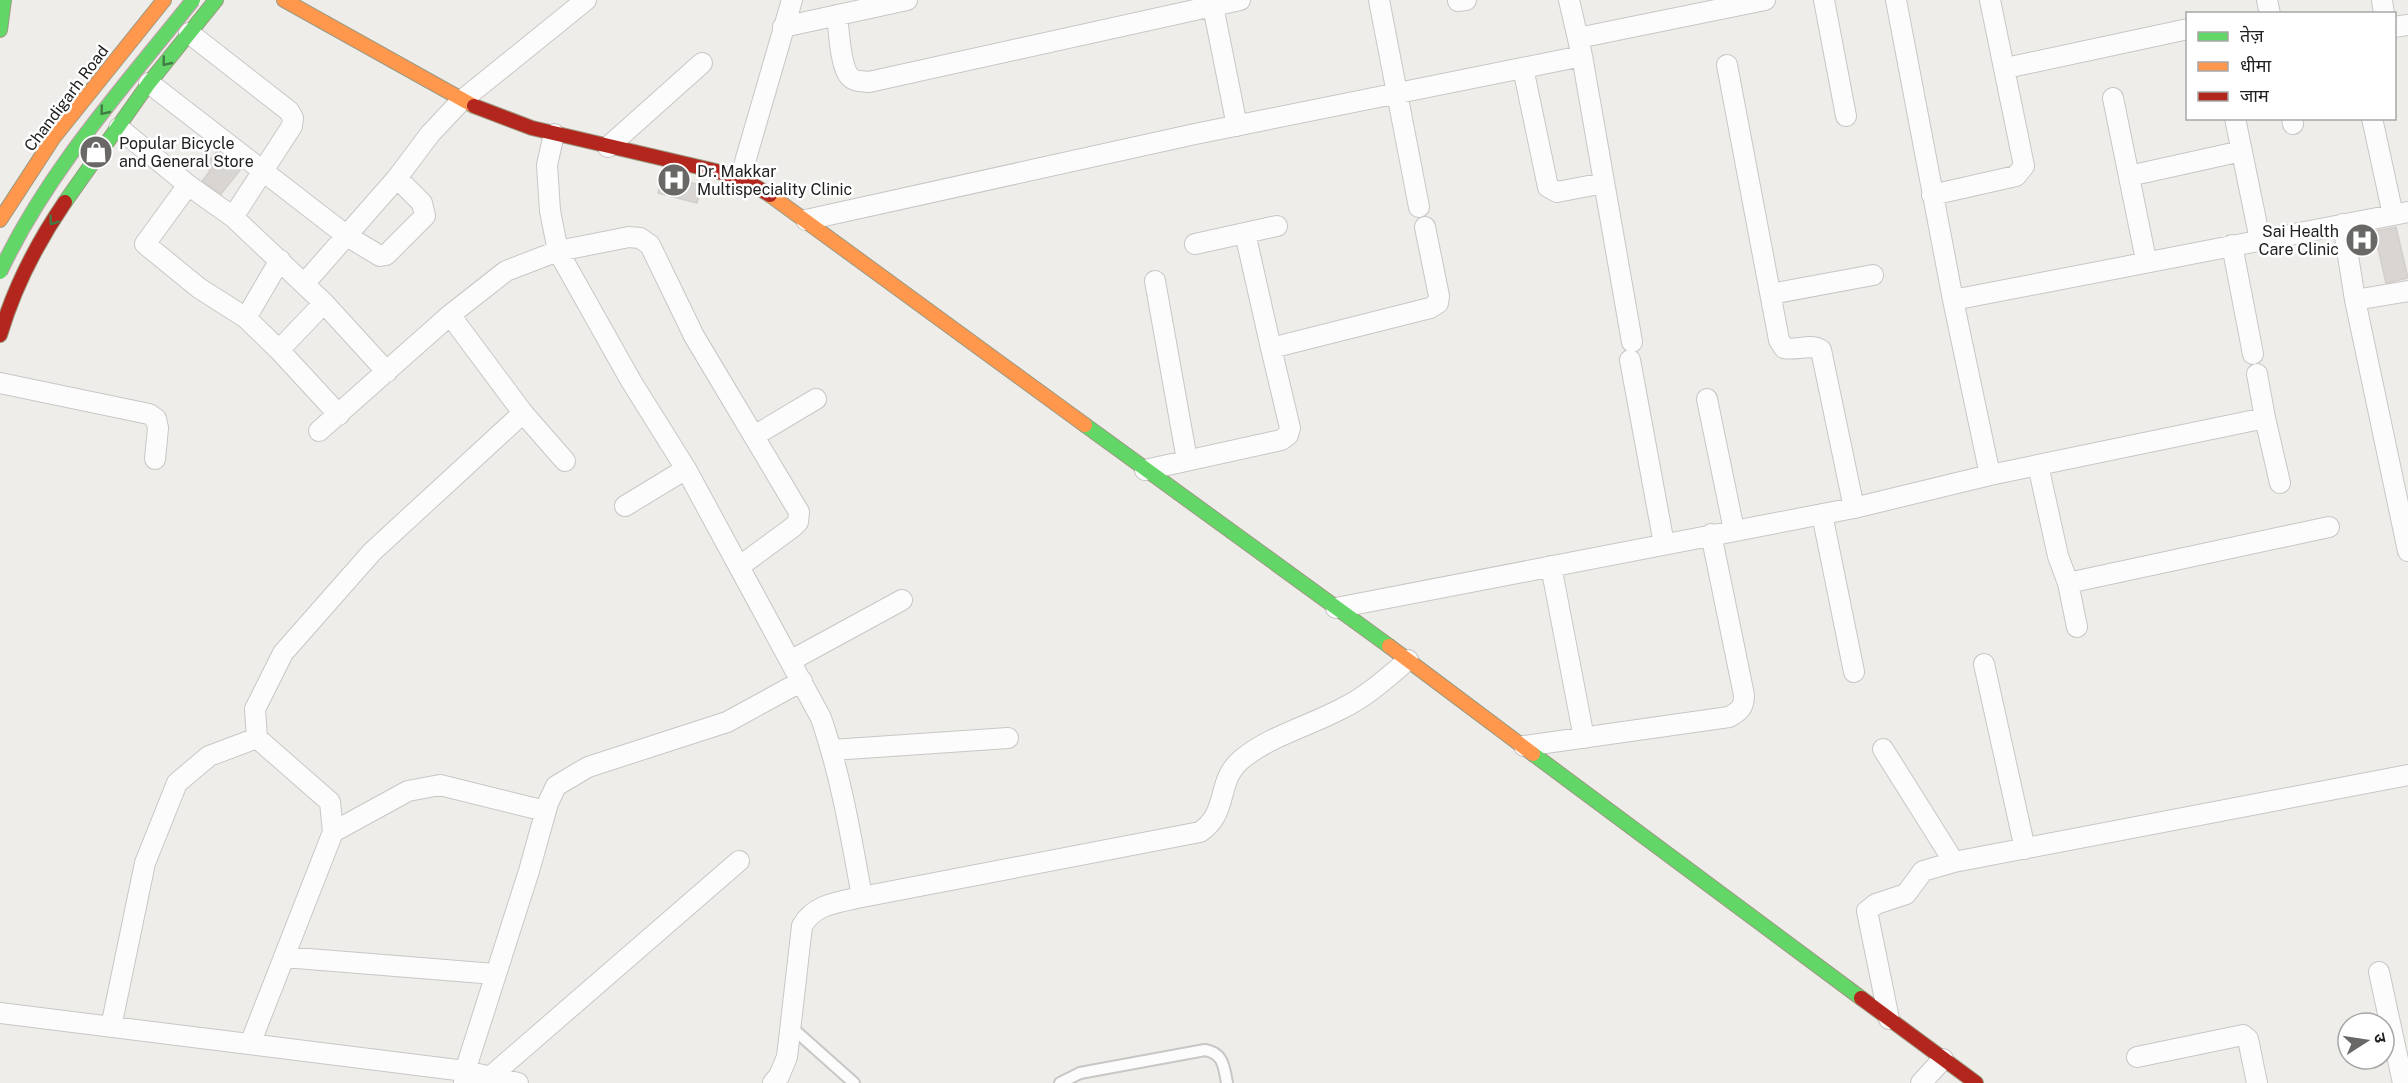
<svg xmlns="http://www.w3.org/2000/svg" width="2408" height="1083" font-family="'Public Sans','Noto Sans Devanagari',sans-serif">
  <style>
    .building { fill: #d8d5d2; stroke: #d3cecb; stroke-width: 1.5 }
    .lines { fill: none; stroke-linecap: round; stroke-linejoin: round }
    .lane-casing { stroke: #c8c7c6; stroke-width: 14 }
    .street-casing { stroke: #c8c7c6; stroke-width: 22 }
    .fast-casing { stroke: #9b9980; stroke-width: 16 }
    .slow-casing { stroke: #9b9980; stroke-width: 16 }
    .jam-casing { stroke: #9b9980; stroke-width: 16 }
    .lane { stroke: #fdfcfc; stroke-width: 10 }
    .street { stroke: #fdfcfc; stroke-width: 20 }
    .fast { stroke: #63d668; stroke-width: 14 }
    .slow { stroke: #ff974d; stroke-width: 14 }
    .jam { stroke: #b3261e; stroke-width: 14 }
    .fast-bridge-casing { stroke: #c79eb1; stroke-width: 16; stroke-linecap: butt }
    .fast-bridge { stroke: #63d668; stroke-width: 14 }
    .oneway { stroke: #427c44 }
    .labels { text-anchor: middle; stroke-width: 5; stroke-linejoin: round; paint-order: stroke }
    .street-label { font-size: 16px; fill: #212121; stroke: #fff }
    .poi-label { font-size: 16px; fill: #212121; stroke: #fff; text-anchor: start }
  </style>
  <rect width="100%" height="100%" fill="#efedea"/>
  <path class="building" d="M217,151L241,169L221,194L202,181L210,171L205,166Z
    M663,176L701,185L697,203L658,193Z
    M2396,227L2408,278L2386,283L2374,231Z"/>
  <g class="lines">
    <g class="lane-casing">
      <path id="lane" d="M790,1026L854,1083
        M1060,1083L1080,1073L1205,1050C1223,1053 1224,1066 1227,1083"/>
    </g>
    <g class="street-casing">
      <path id="street" d="M1379,0L1419,207
        M1569,0L1582,56L1632,342
        M1824,0L1846,116
        M2267,0L2270,14
        M2382,0L2384,14
        M1458,1L1466,0
        M1213,6L1237,126
        M837,15C839,30 840,67 850,77C855,82 862,81 869,82L1240,0
        M783,27L907,0
        M2394,27L2408,25
        M189,33L289,111L293,118L292,126L233,217
        M1578,38L1765,0
        M1727,65L1779,340L1784,348C1797,351 1810,343 1821,350L1854,508
        M1523,68L1548,187L1557,192L1604,183
        M2006,68L2188,29
        M149,83L347,236L380,256L386,255L425,216L422,203L397,178
        M2113,98L2146,260
        M2235,118L2260,240
        M2292,118L2293,124
        M2372,118L2393,215
        M119,128L188,185L145,244L199,288L246,318L279,350L324,303L233,217L188,185
        M554,134L547,165L550,211L558,251L631,381L686,469L821,718C841,776 851,836 862,897
        M608,147L702,63
        M2129,176L2242,151
        M740,179L792,0
        M1932,195L2016,176L2024,166L1990,0
        M806,220L1195,134L1582,56
        M2343,224L2355,300L2408,551
        M1245,233L1271,348
        M1195,244L1277,226
        M2232,245L2253,354
        M1155,281L1187,460
        M304,284L397,178L430,134L461,101L586,0
        M1771,294L1873,275
        M1953,300L2408,212
        M2355,300L2408,291
        M324,303L387,372
        M450,315L523,413L565,461
        M246,318L280,260
        M279,350L339,415
        M1630,360L1664,544
        M2257,374L2265,418
        M0,383L149,414L156,419L158,428L155,459
        M1707,399L1734,530
        M319,431L450,315L506,271L558,251L629,237L640,238L650,245L694,336L799,512L798,522L793,527L740,566
        M754,436L816,399
        M2038,465L2058,556L2068,583L2329,527
        M1145,470L1281,440L1288,435L1290,428L1271,348L1430,308L1438,303L1439,296L1425,227
        M1990,475L2265,418L2280,483
        M625,506L686,469
        M1822,514L1854,672
        M1551,566L1584,738
        M2068,583L2077,627
        M1336,608L1854,508L1990,475L1953,300L1896,0
        M790,661L902,600
        M1984,664L2025,849
        M1524,746L1729,717C1740,711 1744,707 1744,695L1711,534
        M1883,749L1954,862L1923,871L1906,894L1876,904L1867,911L1889,1019
        M832,750L1008,738
        M333,832L408,791L440,785L545,811
        M1954,862L2408,775
        M284,957L495,974
        M2379,972L2403,1083
        M0,1013L465,1071L518,1083
        M111,1027L145,863L177,783L209,756L257,738
        M250,1044L333,832L330,802L257,738L255,709L283,653L372,552L523,413
        M2137,1057L2243,1035L2248,1039L2257,1083
        M491,1076L739,861
        M464,1083L465,1071L529,871L548,803L556,786L588,767L727,722L802,681
        M773,1083L779,1076L787,1057L802,926C814,904 839,902 862,897L1200,832C1230,812 1215,781 1242,759C1270,736 1309,726 1341,709C1366,697 1387,678 1408,660
        M1921,1083L1943,1059"/>
    </g>
    <g class="fast-casing">
      <path id="fast" d="M0,30L4,0
        M65,202L149,83L216,0
        M1085,425L1389,646
        M1533,754L1861,998"/>
    </g>
    <g class="slow-casing">
      <path id="slow" d="M284,0L474,106
        M770,195L1085,425
        M0,220L54,137L164,0
        M1389,646L1533,754"/>
    </g>
    <g class="jam-casing">
      <path id="jam" d="M474,106L532,128L716,171L748,182L770,195
        M0,335C14,288 37,243 65,202
        M1861,998L1976,1083"/>
    </g>
    <use href="#lane" class="lane"/>
    <use href="#street" class="street"/>
    <use href="#fast" class="fast"/>
    <use href="#slow" class="slow"/>
    <use href="#jam" class="jam"/>
    <g class="fast-bridge-casing">
      <path id="fast-bridge" d="M0,272C48,170 123,88 193,0"/>
    </g>
    <use href="#fast-bridge" class="fast-bridge"/>
  </g>
  <defs><path id="oneway-chevron" d="M-2-3.5L2.5 0L-2 3.5" fill="none" stroke-width="1.6" stroke-linecap="round" stroke-linejoin="round" transform="scale(1.5)"/></defs>
  <g class="oneway">
    <use href="#oneway-chevron" transform="translate(166 62) rotate(129)"/>
    <use href="#oneway-chevron" transform="translate(104 111) rotate(129)"/>
    <use href="#oneway-chevron" transform="translate(53 221) rotate(126)"/>
  </g>
  <defs>
    <g id="shop-disc" transform="scale(1.725)"><circle r="9.5" fill="#696867" stroke="#fff"/><path d="M-5-2.5h2.3a2.7 3.5 0 0 1 5.4 0H5L5.5 6h-11ZM-1.5-2.5h3a1.5 2.3 0 0 0-3 0Z" fill="#fff"/></g>
    <g id="hospital-disc" transform="scale(1.725)"><circle r="9.5" fill="#696867" stroke="#fff"/><path d="M-5-5h3v3.5h4V-5h3V5h-3V1.5h-4V5h-3Z" fill="#fff"/></g>
  </defs>
  <g fill-rule="evenodd">
    <use href="#shop-disc" x="96" y="152"/>
    <use href="#hospital-disc" x="674" y="180"/>
    <use href="#hospital-disc" x="2362" y="240"/>
  </g>
  <g class="labels">
    <g class="street-label">
      <text transform="translate(66 98) rotate(-53)" y="6">Chandigarh Road</text>
    </g>
    <g class="poi-label">
      <text x="119" y="149">Popular Bicycle<tspan x="119" dy="18">and General Store</tspan></text>
      <text x="697" y="177">Dr. Makkar<tspan x="697" dy="18">Multispeciality Clinic</tspan></text>
      <text x="2339" y="237" text-anchor="end">Sai Health<tspan x="2339" dy="18">Care Clinic</tspan></text>
    </g>
  </g>
  <rect x="2186" y="12" width="210" height="108" fill="#ffffff" stroke="#a6a6a6" stroke-width="1.5"/>
  <rect x="2198" y="32" width="30" height="9" fill="#63d668" stroke="#a6a6a6" stroke-width="1.5"/>
  <text x="2240" y="42" font-size="18" fill="#212121">तेज़</text>
  <rect x="2198" y="62" width="30" height="9" fill="#ff974d" stroke="#a6a6a6" stroke-width="1.5"/>
  <text x="2240" y="72" font-size="18" fill="#212121">धीमा</text>
  <rect x="2198" y="92" width="30" height="9" fill="#b3261e" stroke="#a6a6a6" stroke-width="1.5"/>
  <text x="2240" y="102" font-size="18" fill="#212121">जाम</text>
  <g transform="translate(2366 1041) rotate(78)"><circle r="28" fill="#ffffff" stroke="#a6a6a6" stroke-width="1.5"/>
  <path d="M0-4.5L10 22L0 15L-10 22Z" fill="#696867"/>
  <text y="-9" font-size="16" font-weight="bold" text-anchor="middle" fill="#212121">उ</text>
  </g>
</svg>
